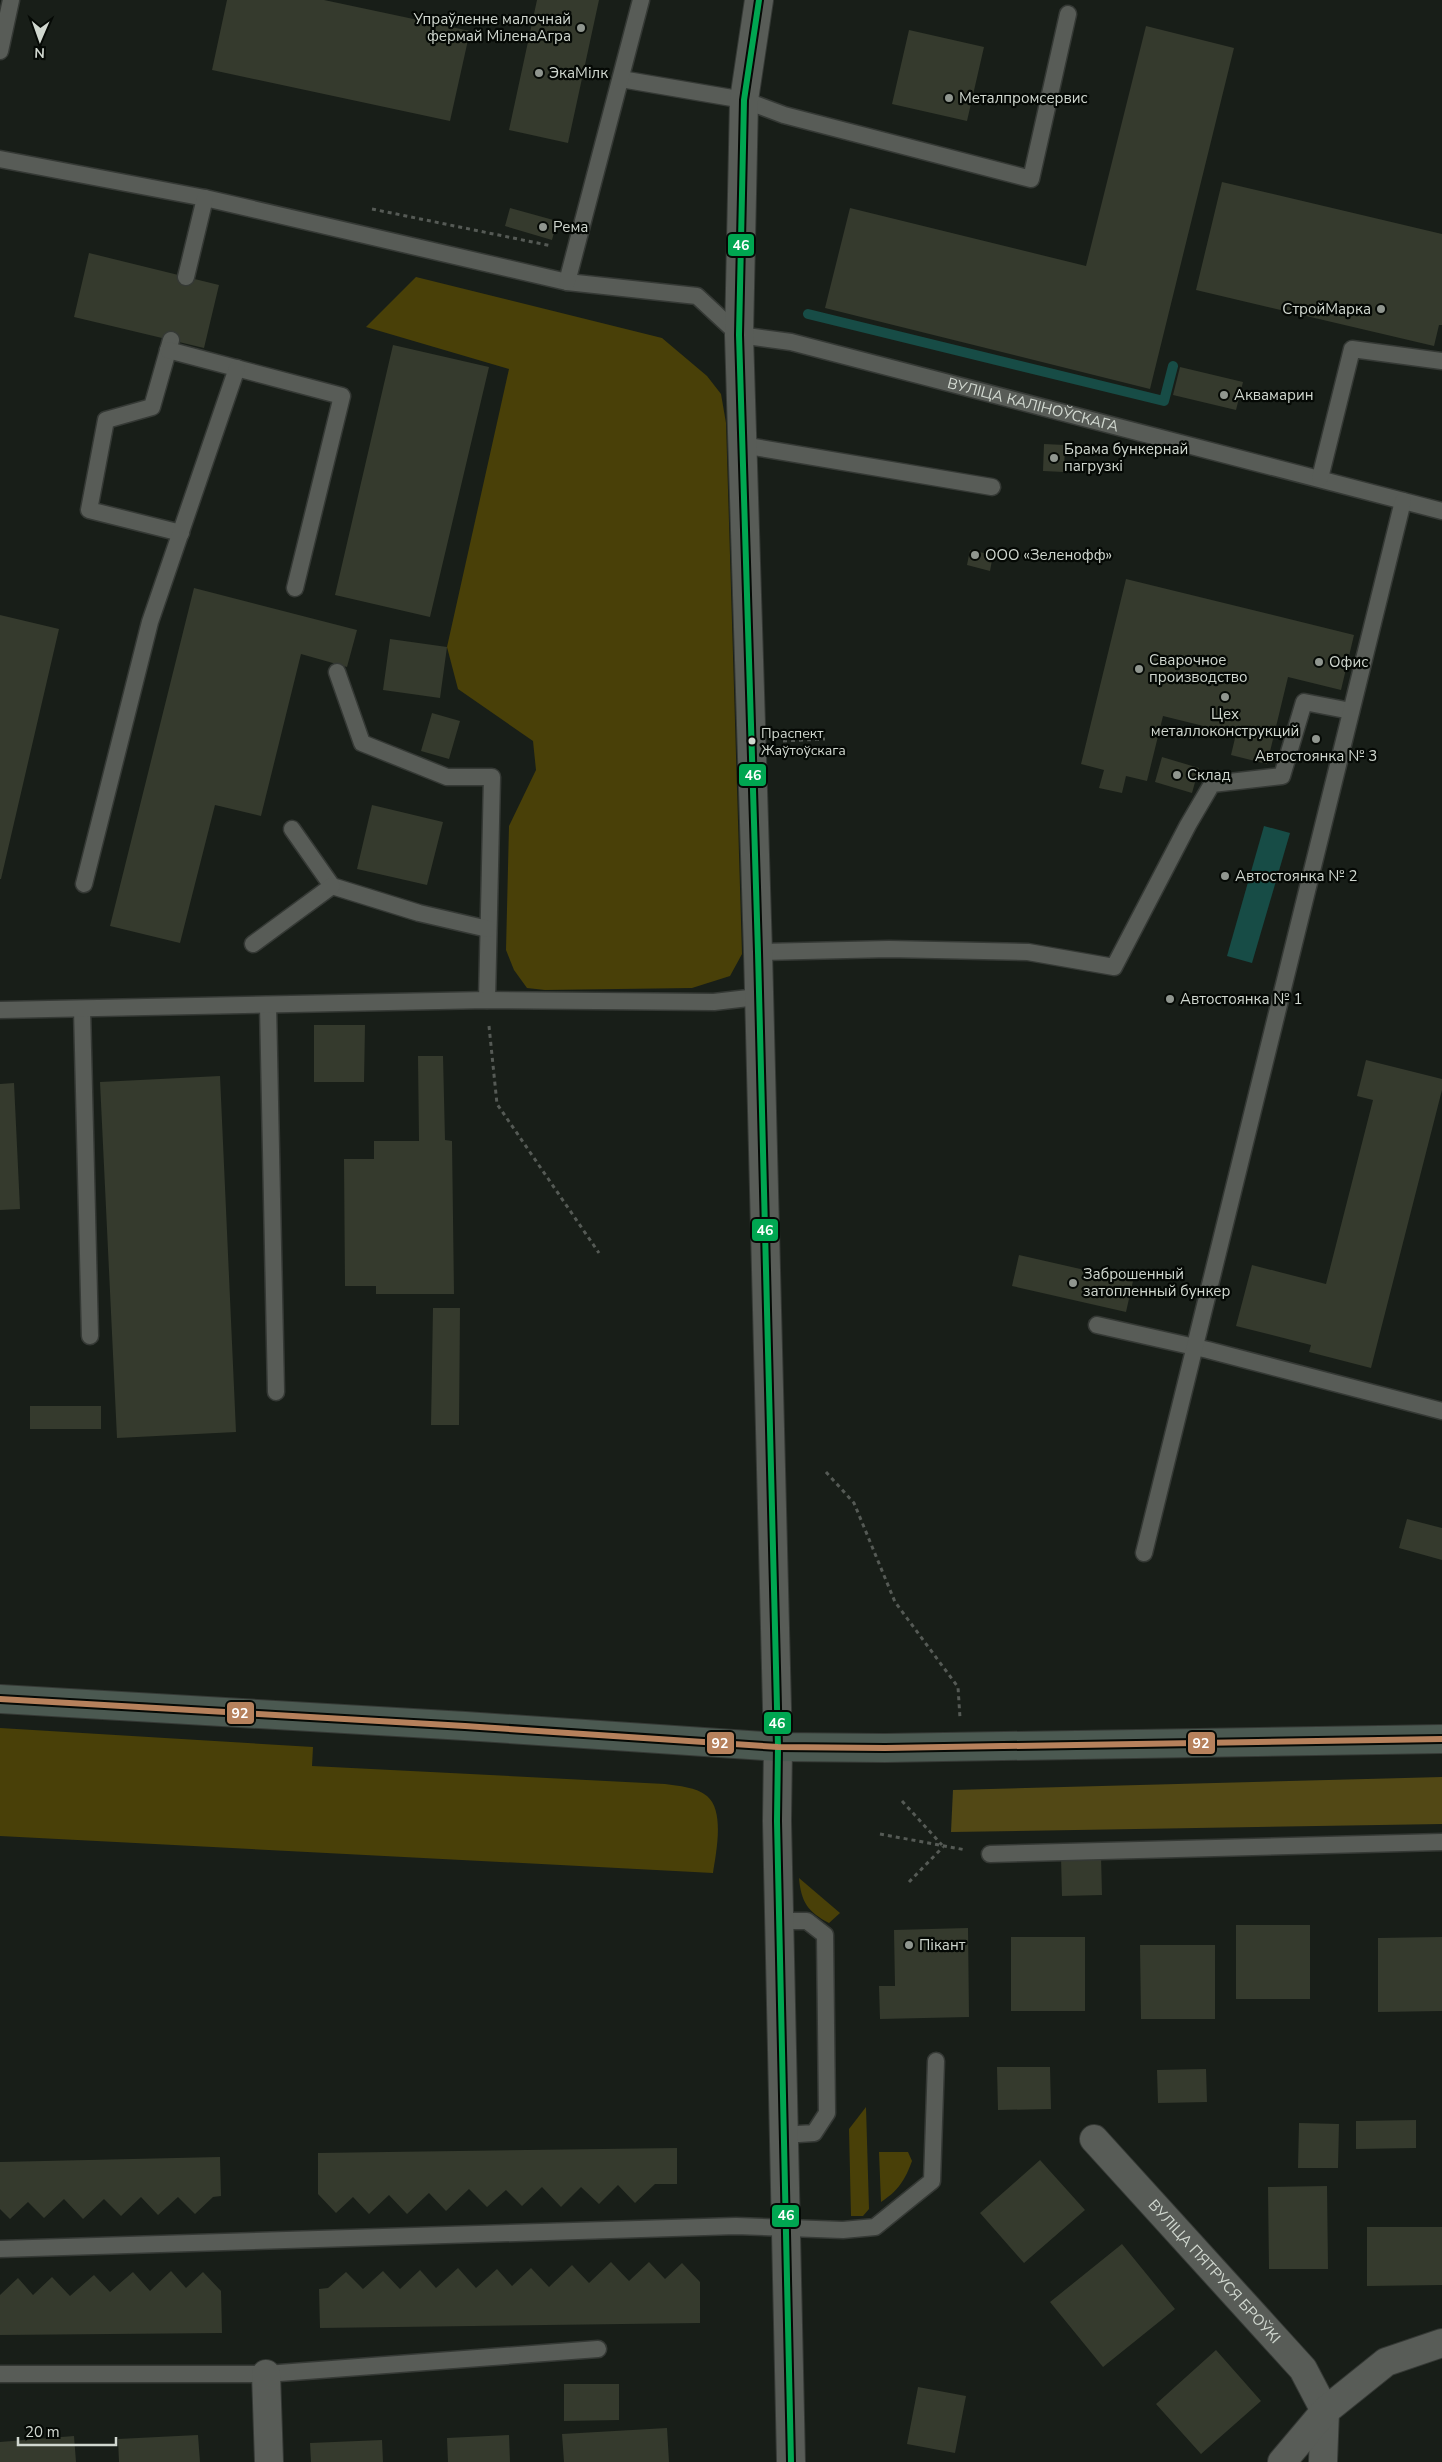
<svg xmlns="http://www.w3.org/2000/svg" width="1442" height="2462" font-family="'Nunito Sans',sans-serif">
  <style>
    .green { fill: #494008 }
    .forest { fill: #524815 }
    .water { fill: #174c46 }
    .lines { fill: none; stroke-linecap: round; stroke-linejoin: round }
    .stream { stroke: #174c46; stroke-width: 10 }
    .building { fill: #353a2d }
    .lane-casing { stroke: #353935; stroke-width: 19 }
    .street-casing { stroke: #353935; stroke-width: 30 }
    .secondary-casing { stroke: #353935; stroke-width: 30 }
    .primary-casing { stroke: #353935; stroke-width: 30 }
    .path { stroke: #555a55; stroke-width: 3; stroke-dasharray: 4 4; stroke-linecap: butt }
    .lane { stroke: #585c57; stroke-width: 16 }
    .street { stroke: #585c57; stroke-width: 28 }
    .secondary { stroke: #585c57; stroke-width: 28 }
    .primary { stroke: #4b5951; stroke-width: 28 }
    .bus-1-casing { stroke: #050905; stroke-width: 10 }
    .bus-2-casing { stroke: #050905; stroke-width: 10 }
    .bus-1 { stroke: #00a651; stroke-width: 6 }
    .bus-2 { stroke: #b6815c; stroke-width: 6 }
    .poi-dot { fill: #90968f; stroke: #050905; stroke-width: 2 }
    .bus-dot { fill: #d0d7cf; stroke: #050905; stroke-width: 2 }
    .labels { text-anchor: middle; stroke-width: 4.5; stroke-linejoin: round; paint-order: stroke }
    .bus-label { font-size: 14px; fill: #d0d7cf; stroke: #050905; text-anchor: start }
    .poi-label { font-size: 15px; fill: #d0d7cf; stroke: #050905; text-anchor: start }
    .street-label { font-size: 15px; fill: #d0d7cf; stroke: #050905 }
    .line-badge { stroke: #050905; stroke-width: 2 }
    .badge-label { font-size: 14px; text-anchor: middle; font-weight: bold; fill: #fff }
  </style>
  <rect width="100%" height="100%" fill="#181e18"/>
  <path class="green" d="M416,277L662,338L707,376L721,394L726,423L742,954L730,976L692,988L545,990L527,988L514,970L506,950L509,826L536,770L533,741L458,689L447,647L509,369L366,327Z
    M0,1728L313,1747L312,1766L665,1784C679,1786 696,1787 707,1796C725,1811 716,1853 713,1873L0,1836Z
    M799,1878L840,1913L829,1923C808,1912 801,1902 799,1878Z
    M866,2107L869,2209L863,2216H851L849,2129Z
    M879,2152H908L912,2161C905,2180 898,2191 881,2202Z"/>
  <path class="forest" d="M1442,1777V1824L951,1832L953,1790Z"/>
  <path class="water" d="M1264,826L1290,833L1252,963L1227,956Z"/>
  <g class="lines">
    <path class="stream" d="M808,314L1164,401L1173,366"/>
  </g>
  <path class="building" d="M227,0H324L470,31L450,121L212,70Z
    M537,0H599L568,143L509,130Z
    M1146,26L1234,48L1150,389L825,308L850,208L1086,266Z
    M909,30L984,47L967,121L892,104Z
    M1222,182L1442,234V325H1439L1434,346L1196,290Z
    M510,208L557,221L552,240L505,226Z
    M89,253L219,285L204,348L74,317Z
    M393,345L489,367L430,617L335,595Z
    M1180,367L1243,382L1236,410L1173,395Z
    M1044,444L1065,445L1064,472L1043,471Z
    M970,550L993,555L990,571L967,565Z
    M1126,579L1354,635L1341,690L1288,677L1267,764L1231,755L1236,734L1163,716L1147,781L1126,776L1122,793L1099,788L1104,770L1081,764Z
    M194,588L357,630L347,667L301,654L261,816L215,805L180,943L110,926Z
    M0,615L59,629L1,879H0Z
    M390,639L447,647L440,698L383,690Z
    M432,713L460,721L449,759L421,751Z
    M1162,757L1199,768L1192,793L1155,782Z
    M372,805L443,822L427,885L357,869Z
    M314,1025H365L364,1082H314Z
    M418,1056H443L445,1140L452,1141L454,1294H376V1286H345L344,1159H374V1141H419Z
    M1366,1060L1442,1079V1090L1371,1368L1309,1352L1311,1345L1236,1326L1252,1265L1326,1284L1373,1100L1357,1096Z
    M220,1076L236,1432L117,1438L100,1082Z
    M14,1083L20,1209L0,1210V1084Z
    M1019,1255L1133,1281L1126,1312L1012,1286Z
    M433,1308H460L459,1425H431Z
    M30,1406H101V1429H30Z
    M1407,1519L1442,1528V1560L1399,1548Z
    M1101,1856L1102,1895L1062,1896L1061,1857Z
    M1236,1925H1310V1999H1236Z
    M968,1928L969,2017L880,2019L879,1986H895L894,1930Z
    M1011,1937H1085V2011H1011Z
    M1442,1937V2011L1378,2012V1938Z
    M1140,1945H1215V2019H1141Z
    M997,2067H1050L1051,2109L998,2110Z
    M1206,2069L1207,2102L1158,2103L1157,2070Z
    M1416,2120V2148L1356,2149V2121Z
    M1299,2123L1339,2124L1338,2168H1298Z
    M677,2148V2184H655L635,2203L618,2185L599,2204L581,2187L561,2207L542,2187L522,2206L506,2190L487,2207L469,2189L446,2211L429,2193L407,2214L389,2195L369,2214L353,2197L336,2213L318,2194V2153Z
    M220,2157L221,2196L213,2197L195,2214L178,2197L158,2215L141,2197L121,2216L104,2199L83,2219L64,2199L44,2218L28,2202L10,2219L0,2209V2162Z
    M1040,2160L1085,2210L1024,2263L980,2213Z
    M1327,2186L1328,2269H1269L1268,2187Z
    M1367,2227H1442V2285L1367,2286Z
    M1122,2244L1175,2309L1103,2367L1050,2302Z
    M611,2262L629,2281L649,2262L665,2279L682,2263L700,2282V2323L320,2328L319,2289L328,2288L346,2272L363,2289L383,2271L400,2289L420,2270L436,2288L458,2268L476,2288L497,2269L512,2286L531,2268L549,2287L572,2265L589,2283Z
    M171,2271L186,2288L203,2272L221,2291L222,2333L0,2335V2295L18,2278L33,2295L52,2277L70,2296L94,2275L110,2292L133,2272L150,2291Z
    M1216,2350L1261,2401L1201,2454L1156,2404Z
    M564,2384H619V2420L564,2421Z
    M918,2387L966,2396L955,2453L907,2444Z
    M667,2428L669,2462H564L562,2434Z
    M198,2435L200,2462H119L118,2439Z
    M509,2435L510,2462H448L447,2438Z
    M74,2436L76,2462H0V2442Z
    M382,2440L383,2462H311L310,2443Z"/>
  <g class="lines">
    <g class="lane-casing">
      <g id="lane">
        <path d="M0,51L11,0"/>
        <path d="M621,79L744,100L784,115L1031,179L1068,14"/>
        <path id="s1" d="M0,159L205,198L567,282L697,296L739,335L791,342L1442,511"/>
        <path d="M186,277L205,198"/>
        <path d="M567,282L641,0"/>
        <path d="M171,340L152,407L106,420L89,510L181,533"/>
        <path d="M168,350L342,396L295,588"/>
        <path d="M742,445L992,487"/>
        <path d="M1320,478L1352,349L1442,361"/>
        <path d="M337,672L362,743L447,777H492L487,1000"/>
        <path d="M292,829L332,886L419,913L488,929"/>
        <path d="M84,884L150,622L237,368"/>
        <path d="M253,944L332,886"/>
        <path d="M758,952L889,949L1028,952L1114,967L1188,825L1212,784L1282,776L1304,702L1351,711"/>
        <path d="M268,1005L276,1392"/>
        <path d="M82,1009L90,1336"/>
        <path d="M0,1010L487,1000L714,1002L757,997"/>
        <path d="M1097,1325L1208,1350L1442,1411"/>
        <path d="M1144,1553L1403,501"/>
        <path d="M990,1854L1442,1842"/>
        <path d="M779,1921H807L825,1935L827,2113L814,2133L783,2135"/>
        <path d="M0,2249L736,2226L843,2230L875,2227L932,2181L936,2061"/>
        <path d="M0,2374H266L598,2349"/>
      </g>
    </g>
    <g class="street-casing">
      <g id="street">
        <path id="s2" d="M1094,2139L1303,2369L1325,2411L1323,2462"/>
        <path d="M266,2374L269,2462"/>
        <path d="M1282,2462L1325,2411L1386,2362L1442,2343"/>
      </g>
    </g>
    <g class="secondary-casing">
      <path id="secondary" d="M759,0L744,100L739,335L758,952L778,1747L777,1821L791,2462"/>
    </g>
    <g class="primary-casing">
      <path id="primary" d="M0,1699L465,1726L778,1747L885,1748L1442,1739"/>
    </g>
    <path class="path" d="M372,209L552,246
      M783,741L825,739
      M489,1026L497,1104L599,1253
      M826,1472L854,1503L895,1602L958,1687L960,1718
      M902,1801L942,1845
      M880,1834L966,1850
      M909,1882L943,1847"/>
    <use href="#lane" class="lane"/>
    <use href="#street" class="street"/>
    <use href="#secondary" class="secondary"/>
    <use href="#primary" class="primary"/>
    <g class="bus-1-casing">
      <path id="bus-1" d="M759,0L744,100L739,335L758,952L778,1747L777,1821L791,2462"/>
    </g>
    <g class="bus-2-casing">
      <path id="bus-2" d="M0,1699L465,1726L778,1747L885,1748L1442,1739"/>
    </g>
    <use href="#bus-1" class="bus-1"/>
    <use href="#bus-2" class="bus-2"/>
  </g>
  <g class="poi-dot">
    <circle cx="581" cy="28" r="5"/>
    <circle cx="539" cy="73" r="5"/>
    <circle cx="949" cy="98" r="5"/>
    <circle cx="543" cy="227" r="5"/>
    <circle cx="1381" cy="309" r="5"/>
    <circle cx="1224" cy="395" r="5"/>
    <circle cx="1054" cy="458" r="5"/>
    <circle cx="975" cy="555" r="5"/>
    <circle cx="1319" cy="662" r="5"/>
    <circle cx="1139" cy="669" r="5"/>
    <circle cx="1225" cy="697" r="5"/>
    <circle cx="1316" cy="739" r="5"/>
    <circle cx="1177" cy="775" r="5"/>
    <circle cx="1225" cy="876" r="5"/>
    <circle cx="1170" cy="999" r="5"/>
    <circle cx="1073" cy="1283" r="5"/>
    <circle cx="909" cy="1945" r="5"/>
  </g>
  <circle class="bus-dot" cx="752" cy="741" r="4.5"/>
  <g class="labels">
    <g class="bus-label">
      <text x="761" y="738">Праспект<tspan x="761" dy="17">Жаўтоўскага</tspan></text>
    </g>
    <g class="poi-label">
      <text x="571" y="24" text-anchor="end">Упраўленне малочнай<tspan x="571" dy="17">фермай МіленаАгра</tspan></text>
      <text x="549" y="78">ЭкаМілк</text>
      <text x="959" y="103">Металпромсервис</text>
      <text x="553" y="232">Рема</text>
      <text x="1371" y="314" text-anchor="end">СтройМарка</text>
      <text x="1234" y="400">Аквамарин</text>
      <text x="1064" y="454">Брама бункернай<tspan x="1064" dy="17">пагрузкі</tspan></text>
      <text x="985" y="560">ООО «Зеленофф»</text>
      <text x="1149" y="665">Сварочное<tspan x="1149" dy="17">производство</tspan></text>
      <text x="1329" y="667">Офис</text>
      <text x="1225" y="719" text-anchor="middle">Цех<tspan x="1225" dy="17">металлоконструкций</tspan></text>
      <text x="1316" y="761" text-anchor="middle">Автостоянка № 3</text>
      <text x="1187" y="780">Склад</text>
      <text x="1235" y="881">Автостоянка № 2</text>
      <text x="1180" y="1004">Автостоянка № 1</text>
      <text x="1083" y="1279">Заброшенный<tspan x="1083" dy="17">затопленный бункер</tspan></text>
      <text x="919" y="1950">Пікант</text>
    </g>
    <g class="street-label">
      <text dy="5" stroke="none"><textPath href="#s1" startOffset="1071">ВУЛІЦА КАЛІНОЎСКАГА</textPath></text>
      <text dy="5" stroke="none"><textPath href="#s2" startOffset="179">ВУЛІЦА ПЯТРУСЯ БРОЎКІ</textPath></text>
    </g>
  </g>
  <g class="line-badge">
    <rect x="727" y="233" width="28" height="24" rx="5" fill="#00a651"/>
    <rect x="738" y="763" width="29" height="24" rx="5" fill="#00a651"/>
    <rect x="751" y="1218" width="28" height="24" rx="5" fill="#00a651"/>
    <rect x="226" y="1701" width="29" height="24" rx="5" fill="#b6815c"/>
    <rect x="763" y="1711" width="29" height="24" rx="5" fill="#00a651"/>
    <rect x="1187" y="1731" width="29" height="24" rx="5" fill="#b6815c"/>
    <rect x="706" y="1731" width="29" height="24" rx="5" fill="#b6815c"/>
    <rect x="771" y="2204" width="29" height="24" rx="5" fill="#00a651"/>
  </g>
  <g class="badge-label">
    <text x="741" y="250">46</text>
    <text x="753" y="780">46</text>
    <text x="765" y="1235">46</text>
    <text x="240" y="1718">92</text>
    <text x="777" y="1728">46</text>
    <text x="1201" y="1748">92</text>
    <text x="720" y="1748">92</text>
    <text x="786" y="2220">46</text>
  </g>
  <g transform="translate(40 40) rotate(182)" stroke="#050905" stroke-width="4" paint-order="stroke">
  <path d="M0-4L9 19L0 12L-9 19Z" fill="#d0d7cf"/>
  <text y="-8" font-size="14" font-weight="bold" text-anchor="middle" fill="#d0d7cf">N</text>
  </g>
  <path d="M18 2437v8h98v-8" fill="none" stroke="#d0d7cf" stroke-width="2.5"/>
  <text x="25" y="2437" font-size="15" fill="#d0d7cf" stroke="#050905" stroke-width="4" paint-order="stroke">20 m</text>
</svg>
